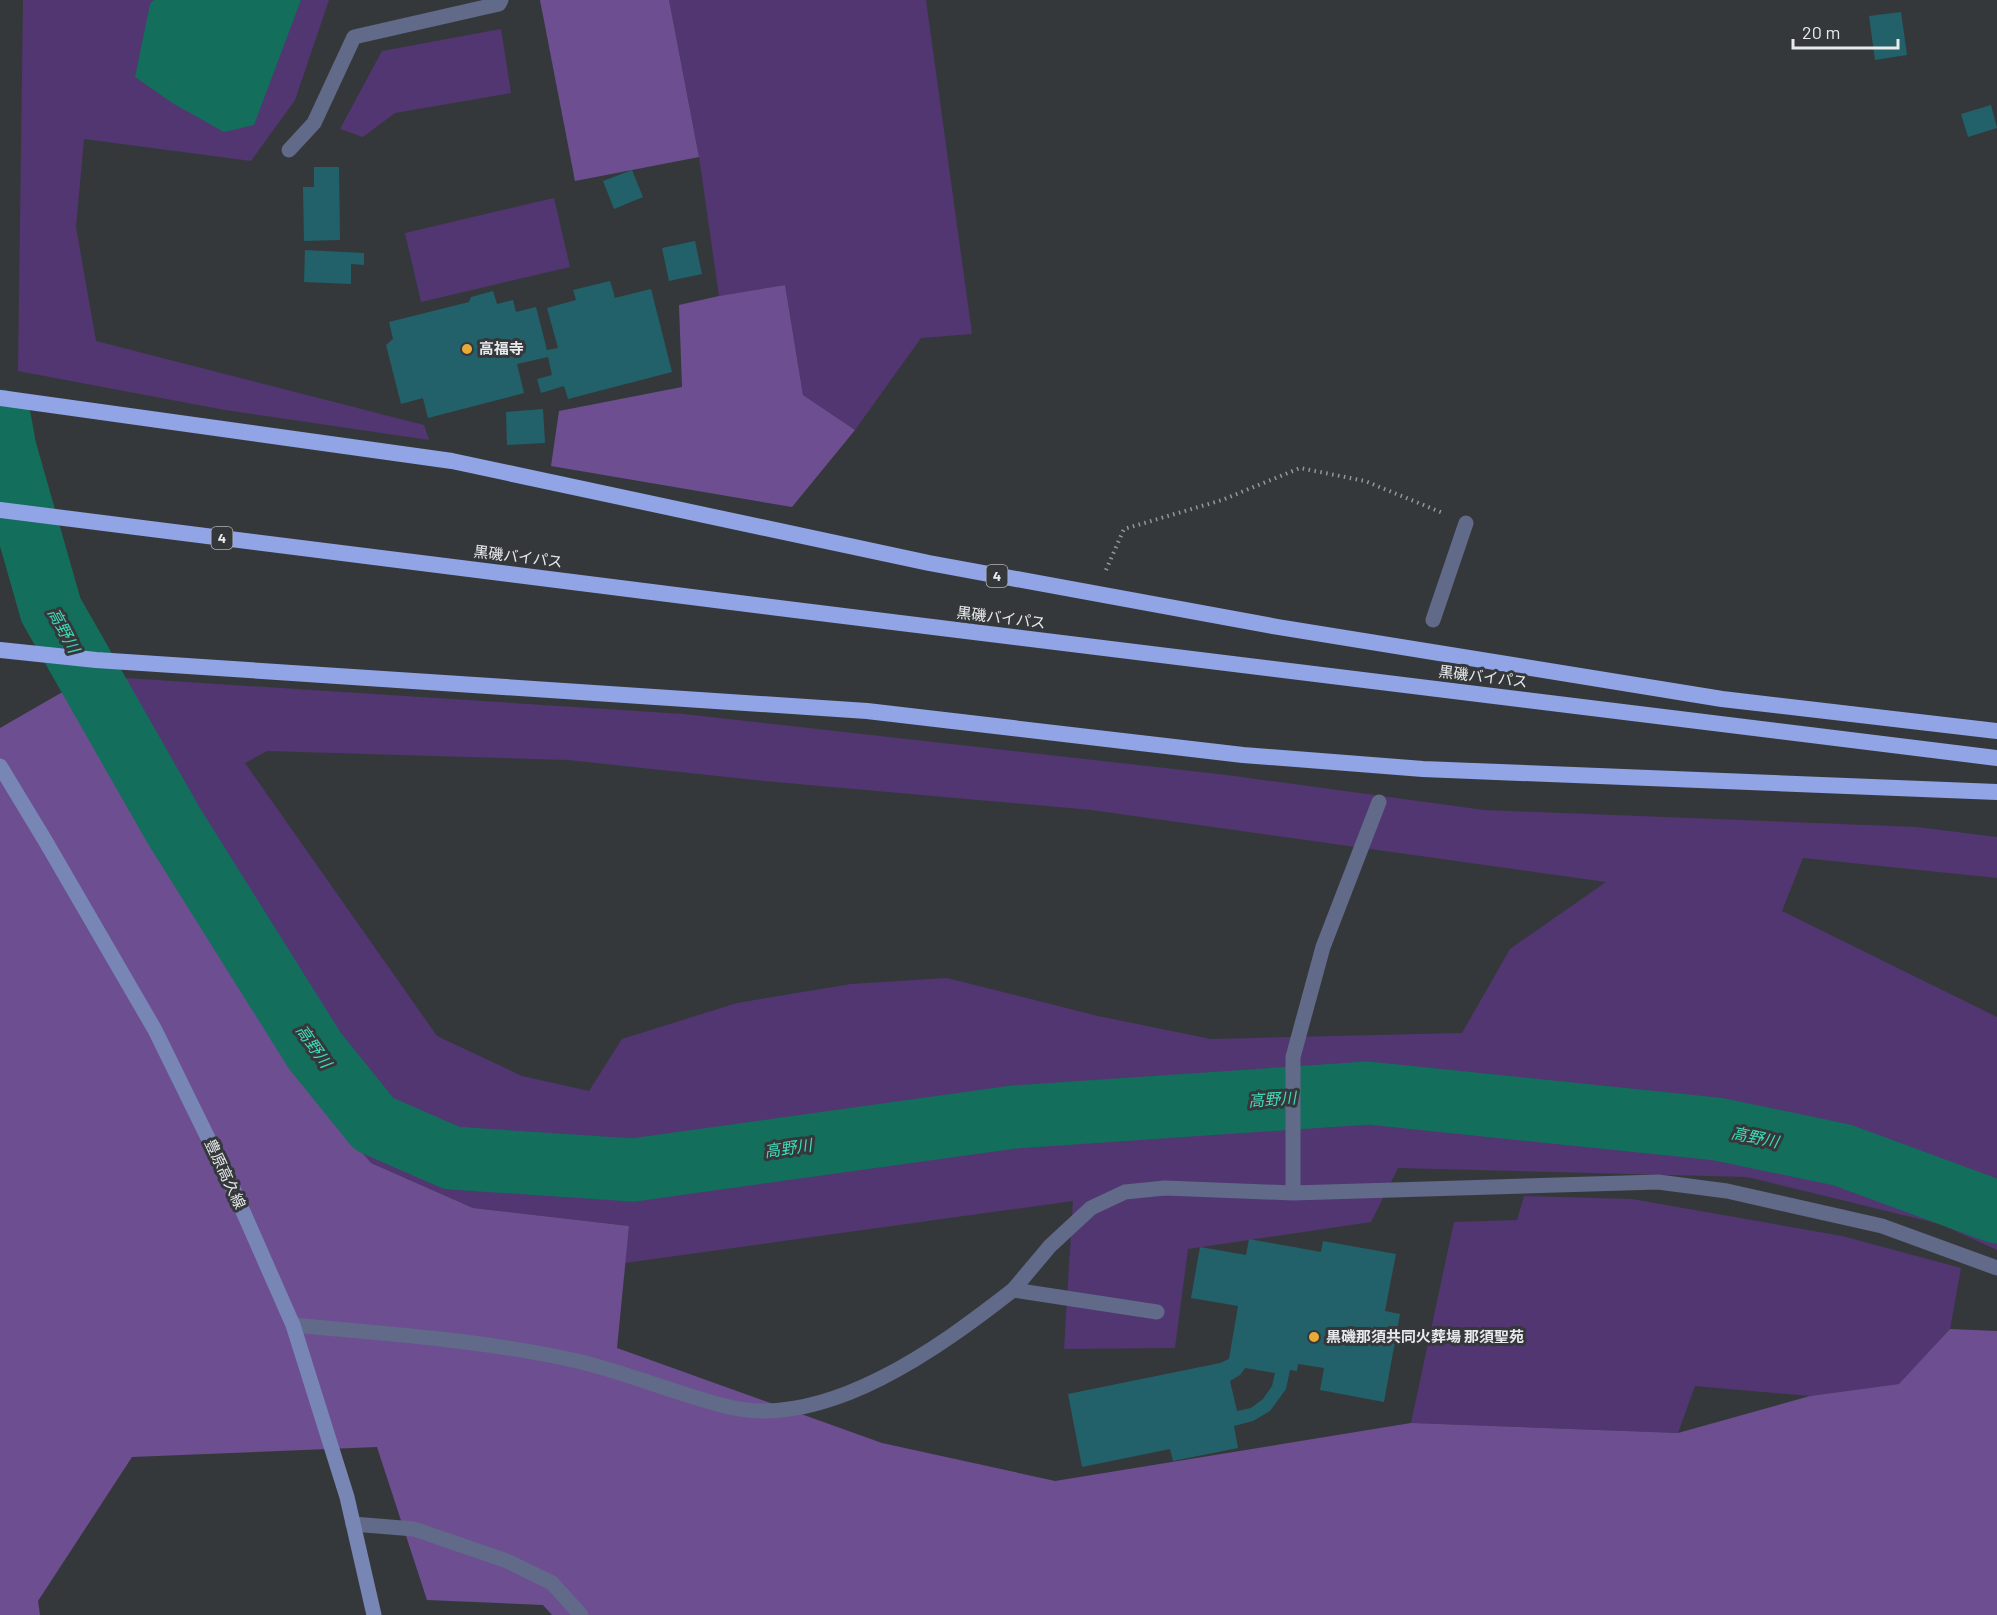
<svg xmlns="http://www.w3.org/2000/svg" width="1997" height="1615" font-family="Barlow,'Noto Sans JP',sans-serif">
  <style>
    .green { fill: #513671; fill-rule: evenodd }
    .forest { fill: #6d4f91 }
    .water { fill: #146e5c }
    .lines { fill: none; stroke-linecap: round; stroke-linejoin: round }
    .river { stroke: #146e5c; stroke-width: 63 }
    .building { fill: #226169; fill-rule: evenodd }
    .path { stroke: #959799; stroke-width: 4; stroke-dasharray: 1.5 4.5; stroke-linecap: butt }
    .service { stroke: #616a88; stroke-width: 15 }
    .minor { stroke: #616a88; stroke-width: 15 }
    .secondary { stroke: #7886b5; stroke-width: 15 }
    .trunk { stroke: #91a4e6; stroke-width: 16 }
    .poi-dot { fill: #e9ab38; stroke: #35383b; stroke-width: 2 }
    .labels { text-anchor: middle; stroke-width: 6; stroke-linejoin: round; paint-order: stroke }
    .shield { fill: #35383b; stroke: #b2b4b6; stroke-width: 1.5 }
    .shield-label { font-size: 14px; font-weight: bold; fill: #e7e9ea }
    .poi-label { font-size: 15px; font-weight: bold; fill: #e7e9ea; stroke: #35383b; text-anchor: start }
    .street-label { font-size: 15px; fill: #e7e9ea; stroke: #35383b }
    .water-label { font-size: 16px; font-style: italic; fill: #3fdbb9; stroke: #35383b }
  </style>
  <rect width="100%" height="100%" fill="#35383b"/>
  <path class="green" d="M23,0H329L295,100L251,161L84,139L76,227L96,341L424,425L429,440L225,410L18,371Z
    M669,0H926L972,334L921,338L855,430L803,395L785,285L719,296L699,157Z
    M501,29L511,93L395,113L363,137L340,129L382,51Z
    M554,198L570,267L421,302L405,233Z
    M125,678L684,714L1227,775L1484,810L1917,827L1997,837V878L1803,858L1782,911L1997,1017V1250L1940,1224L1747,1177L1398,1168L1371,1222L1188,1249L1175,1348L1064,1349L1073,1201L625,1263L629,1226L473,1208L371,1163L318,1101L73,686ZM267,751L568,760L764,781L1091,810L1606,882L1510,949L1462,1033L1211,1039L1098,1016L947,978L851,984L737,1003L622,1039L589,1091L522,1076L437,1036L245,763Z
    M1524,1196L1632,1199L1842,1236L1961,1268L1950,1329L1900,1384L1810,1396L1695,1386L1678,1433L1411,1423L1454,1222L1517,1220Z"/>
  <path class="forest" d="M540,0H669L699,157L575,181Z
    M785,285L803,395L855,430L792,507L551,466L559,411L682,387L679,305L719,296Z
    M73,686L318,1101L371,1163L473,1208L629,1226L617,1348L882,1443L1055,1481L1411,1423L1678,1433L1810,1396L1899,1384L1950,1329L1997,1331V1615H552L543,1605L427,1600L377,1447L132,1457L38,1601L40,1615H0V728Z"/>
  <path class="water" d="M154,0H301L254,125L224,132L174,104L135,77L150,4Z"/>
  <g class="lines">
    <path class="river" d="M0,421L5,449L51,610L174,826L315,1051L374,1124L452,1158L633,1170L1014,1117L1368,1093L1717,1129L1842,1155L1997,1212"/>
  </g>
  <path class="building" d="M1901,12L1907,55L1875,60L1869,16Z
    M1991,105L1997,128L1968,137L1961,114Z
    M314,167H339L340,240L304,241L303,187H314Z
    M632,170L643,197L614,209L603,181Z
    M695,241L702,274L669,281L662,248Z
    M305,250L364,253V265L351,264V284L304,282Z
    M610,281L615,298L651,289L672,372L568,399L564,386L541,393L537,379L552,375L548,357L517,364L524,393L428,418L423,398L401,404L386,345L393,339L389,322L469,302L471,297L493,291L497,304L513,300L516,312L536,307L547,350L558,348L547,308L576,300L573,290Z
    M543,409L545,443L507,445L506,412Z
    M1249,1239L1321,1252L1323,1241L1396,1254L1385,1311L1400,1314L1384,1402L1320,1390L1324,1368L1298,1364L1297,1371L1290,1370L1286,1389L1270,1411L1253,1421L1234,1426L1238,1448L1173,1461L1170,1449L1082,1467L1068,1394L1220,1363L1229,1359L1238,1306L1191,1298L1200,1247L1246,1255ZM1245,1368L1275,1373L1272,1386L1263,1399L1251,1408L1237,1411L1230,1381L1240,1375Z"/>
  <g class="lines">
    <path class="path" d="M1106,570L1124,529L1222,500L1300,468L1365,481L1443,513"/>
    <path class="service" d="M289,150L314,123L354,37L499,4L501,0
      M1433,620L1466,523
      M1293,1193V1057L1323,947L1379,802
      M1013,1290L1050,1246L1091,1208L1125,1192L1165,1188L1293,1193L1658,1182L1727,1191L1882,1226L1997,1268
      M1013,1290L1157,1312
      M353,1524L414,1529L507,1561L552,1583L581,1615"/>
    <path class="minor" d="M293,1325C388,1334 484,1340 577,1361C628,1373 677,1394 729,1407C827,1430 940,1347 1013,1290"/>
    <path class="secondary" d="M0,766L46,842L155,1030L234,1191L293,1325L347,1497L374,1615"/>
    <path class="trunk" d="M0,398L452,461L929,563L1278,627L1722,699L1997,731
      M0,510L787,609L1997,758
      M0,650L96,660L867,711L1243,755L1423,769L1997,792"/>
  </g>
  <g class="poi-dot">
    <circle cx="467" cy="349" r="6"/>
    <circle cx="1314" cy="1337" r="6"/>
  </g>
  <g class="labels">
    <g class="shield">
      <rect x="211.5" y="527" width="21" height="22" rx="4.5"/>
      <rect x="986.5" y="565" width="21" height="22" rx="4.5"/>
    </g>
    <g class="shield-label">
      <text x="222" y="543">4</text>
      <text x="997" y="581">4</text>
    </g>
    <g class="poi-label">
      <text x="479" y="354">高福寺</text>
      <text x="1326" y="1342">黒磯那須共同火葬場 那須聖苑</text>
    </g>
    <g class="street-label">
      <text transform="translate(518 557) rotate(7)" y="5">黒磯バイパス</text>
      <text transform="translate(1001 618) rotate(7)" y="5">黒磯バイパス</text>
      <text transform="translate(1483 677) rotate(7)" y="5">黒磯バイパス</text>
      <text transform="translate(225 1174) rotate(65)" y="5">豊原高久線</text>
    </g>
    <g class="water-label">
      <text transform="translate(64 630) rotate(62)" y="6">高野川</text>
      <text transform="translate(314 1046) rotate(55)" y="6">高野川</text>
      <text transform="translate(1272 1099) rotate(-4)" y="6">高野川</text>
      <text transform="translate(1755 1137) rotate(12)" y="6">高野川</text>
      <text transform="translate(788 1148) rotate(-8)" y="6">高野川</text>
    </g>
  </g>
  <path d="M1793 39v9h105v-9" fill="none" stroke="#e7e9ea" stroke-width="3"/>
  <text x="1802" y="39" font-size="18" fill="#e7e9ea" stroke="#35383b" stroke-width="4.5" paint-order="stroke">20 m</text>
</svg>
